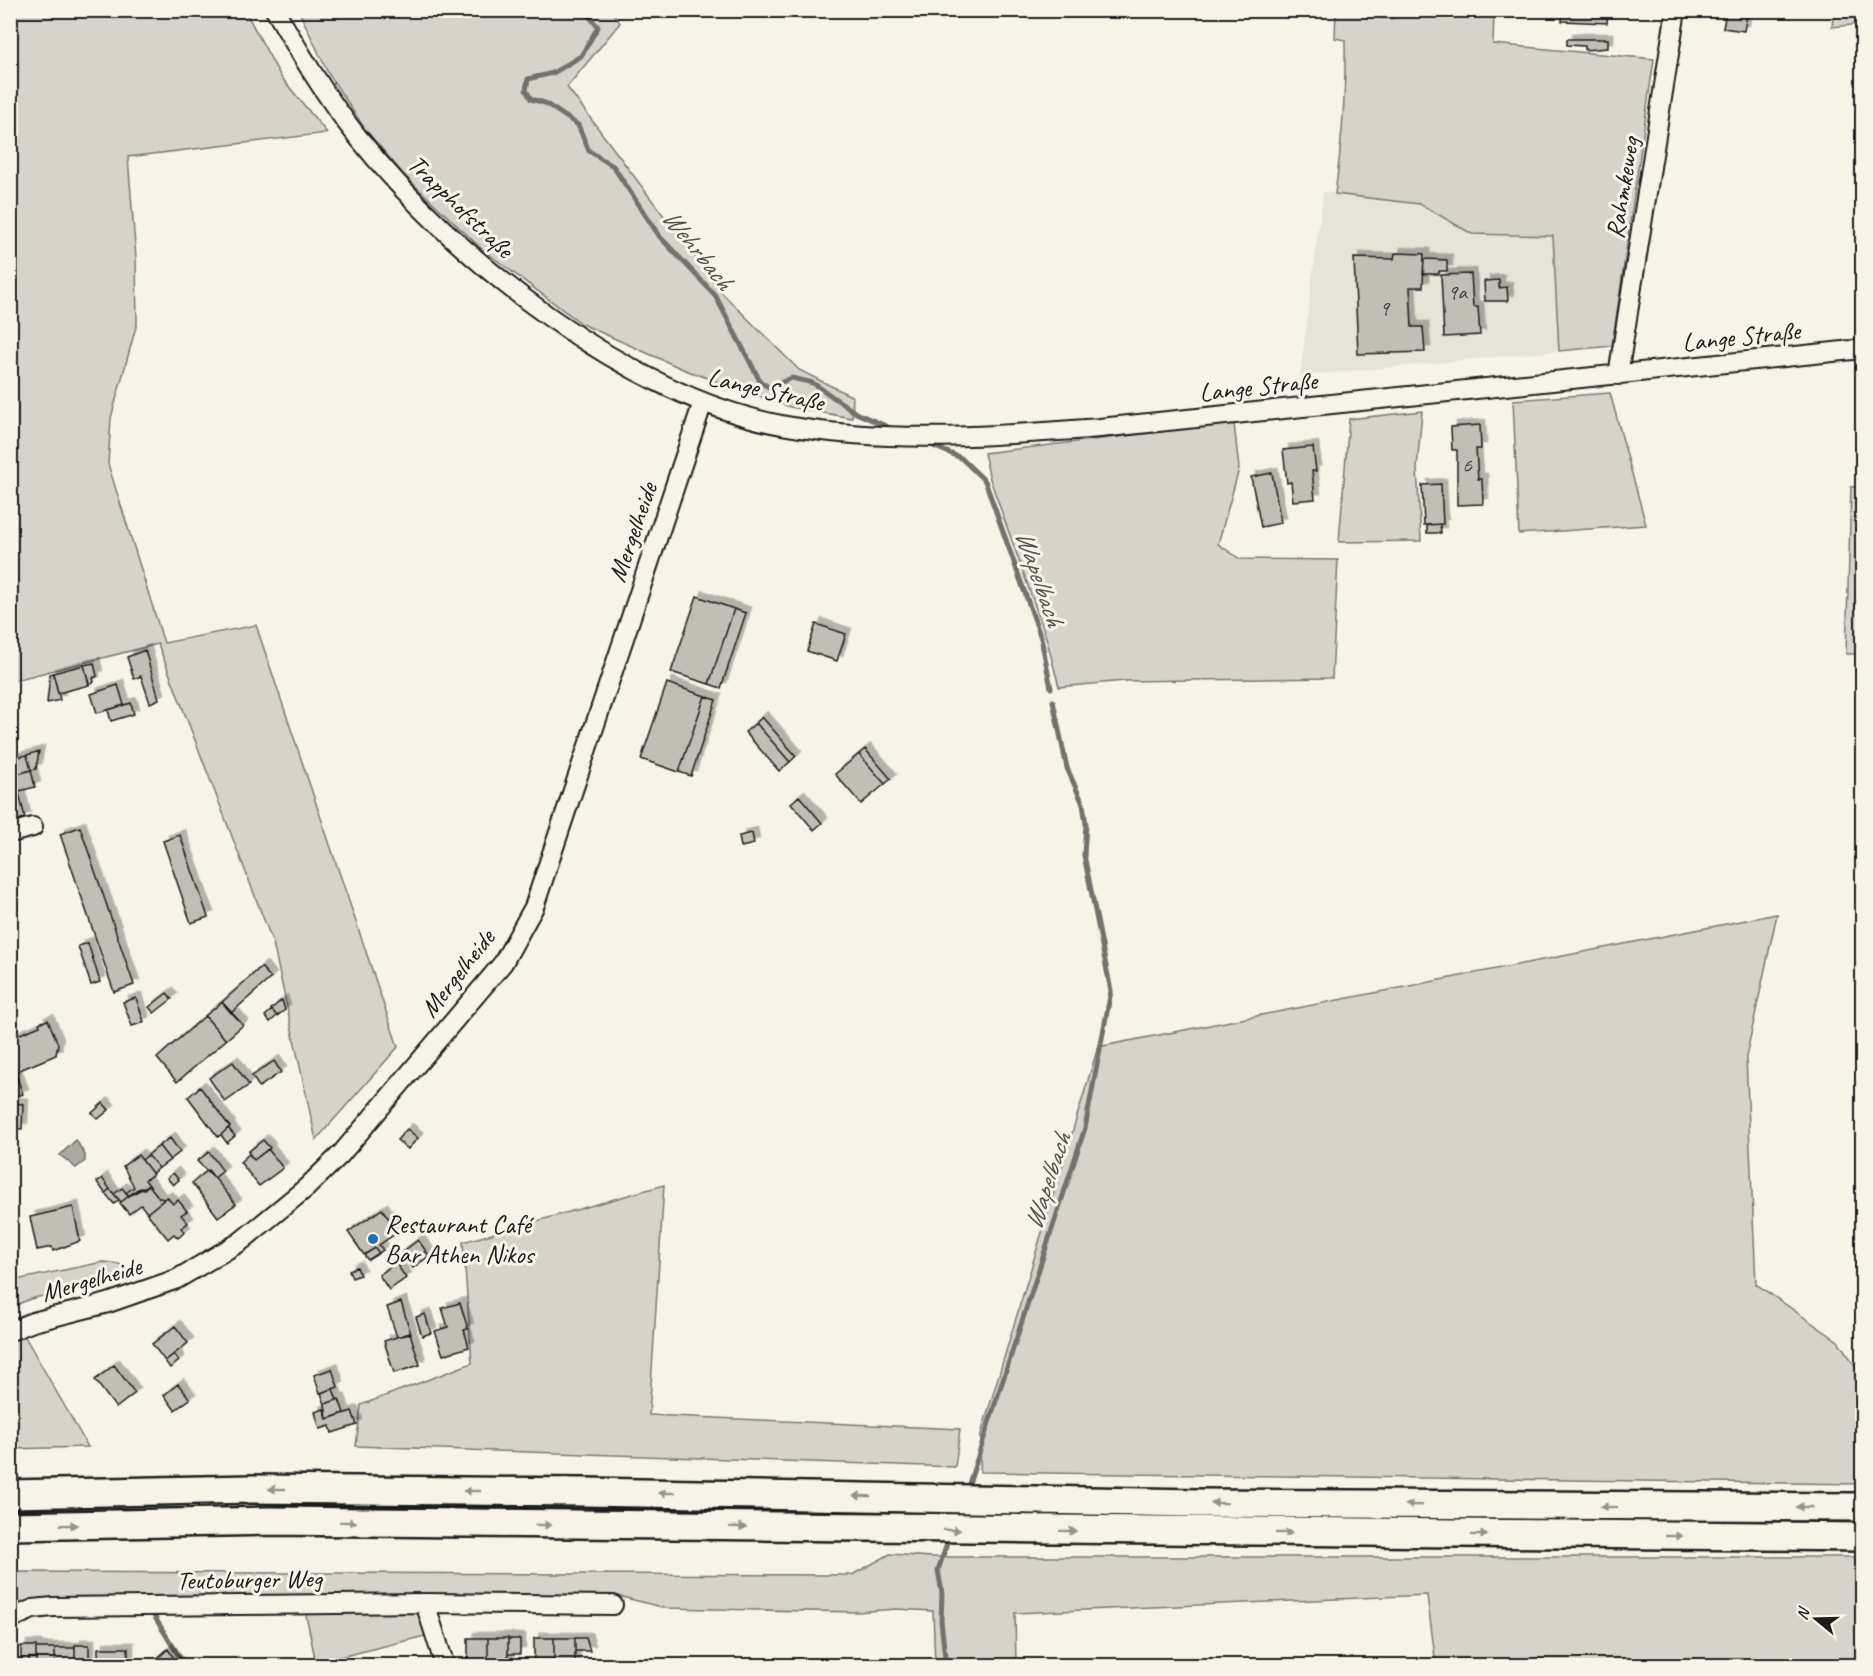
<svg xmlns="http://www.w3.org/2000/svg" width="1873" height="1676" font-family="Caveat,sans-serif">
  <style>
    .built { fill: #e6e3d9 }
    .green { fill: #d7d3cb; stroke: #7a7874; stroke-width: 1.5 }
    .water { fill: #aca9a2; stroke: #72716c; stroke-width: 1.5 }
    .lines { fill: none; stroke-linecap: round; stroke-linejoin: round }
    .stream { stroke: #72716c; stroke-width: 5 }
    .building { fill: #c0beb5; stroke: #1c1c1c; stroke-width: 1.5; filter: url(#shadow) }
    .minor-casing { stroke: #1c1c1c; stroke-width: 22 }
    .highway-casing { stroke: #1c1c1c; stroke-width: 32 }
    .minor { stroke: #f7f3e8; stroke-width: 18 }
    .highway { stroke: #f7f3e8; stroke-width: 27 }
    .oneway { fill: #94928c }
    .poi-dot { fill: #1f6fb2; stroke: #f7f3e8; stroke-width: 2 }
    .labels { text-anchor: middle; stroke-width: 6; stroke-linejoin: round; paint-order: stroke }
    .number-label { font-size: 22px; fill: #454442 }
    .street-label { font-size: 26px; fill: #1c1c1c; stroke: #f7f3e8 }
    .poi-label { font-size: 26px; fill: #1c1c1c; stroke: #f7f3e8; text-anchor: start }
    .water-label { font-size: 27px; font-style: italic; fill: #565452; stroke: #f7f3e8 }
  </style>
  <defs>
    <filter id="shadow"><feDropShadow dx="5.5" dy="-5.5" stdDeviation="0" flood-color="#0004"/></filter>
  </defs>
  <rect width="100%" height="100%" fill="#f7f3e8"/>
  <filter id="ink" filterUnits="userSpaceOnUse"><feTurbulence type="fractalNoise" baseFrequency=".0167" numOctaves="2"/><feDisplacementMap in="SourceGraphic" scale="12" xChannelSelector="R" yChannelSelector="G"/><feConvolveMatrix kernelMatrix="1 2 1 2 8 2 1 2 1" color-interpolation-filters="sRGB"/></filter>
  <g filter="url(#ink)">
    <path class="built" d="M1323,192L1420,204L1472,234L1553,236L1559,351L1300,376Z"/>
    <path class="green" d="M11,10L245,11L281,77L327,133L128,157L136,258L137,323L111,418L108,464L164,643L256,625L398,1047L316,1140L273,943L158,644L11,681Z
      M299,11H612L620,23L567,87L721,292L799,370L853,397L852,418L790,407L685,370L582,324L483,250L404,175L365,129L328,73Z
      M1336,11H1494L1493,44L1654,59L1612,346L1559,351L1553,236L1472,234L1420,204L1335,194C1342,142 1346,92 1345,40L1335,38Z
      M1834,11H1862V24L1832,27Z
      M1610,393L1646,525L1519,534L1513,400Z
      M1422,411L1417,468L1421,541L1339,542L1349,419Z
      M1234,423L1239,469L1218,544L1240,559L1338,560L1332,678L1125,681L1059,687L1046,637L990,479L984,453Z
      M1862,486V654H1846L1851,487Z
      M1777,914L1746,1057L1756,1284L1838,1341L1862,1375V1484L980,1472L981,1434L1098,1047Z
      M664,1185L649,1415L960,1429L955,1467L356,1446L361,1405L472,1363L463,1242Z
      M103,1262C117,1263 125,1264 136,1275L30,1299L11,1307V1281Z
      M24,1335L88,1447L11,1449L10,1342Z
      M890,1554L931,1557H1862V1665H1436L1427,1595L1015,1613L1016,1666L935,1665L933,1611L896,1609L857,1612L665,1608L622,1597L44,1599L24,1603L11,1610V1572L852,1575Z
      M407,1607L421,1614L429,1635L316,1663L305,1610Z"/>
    <path class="water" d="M76,1140L85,1155V1161L76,1168L60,1155Z"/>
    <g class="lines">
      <path class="stream" d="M584,10L598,27L581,56L553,73L528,79L526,90L531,99L545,103L578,125L589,151L613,166L660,237L715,295L761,383L769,387L792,378L813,383L856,413L895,430
        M926,443L961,458L985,481L1041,638L1051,688
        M10,1423H11
        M967,1490L1085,1128L1111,991L1084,855L1086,824L1083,804L1067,768L1053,701
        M154,1616L185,1666
        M946,1666L941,1621L942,1593L938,1570L950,1535"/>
    </g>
    <path class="building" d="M1381,10H1393V18H1381Z
      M1563,10H1608L1607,23L1562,21Z
      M1726,12L1747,15L1744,31L1723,28Z
      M1567,39H1608V48L1585,50V46L1567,45Z
      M1395,253L1424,254L1423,287H1410L1412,327H1423L1425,352L1358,354L1354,258L1394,259Z
      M1424,259L1447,260V271H1439V274H1423Z
      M1471,274L1473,307H1478L1480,335L1444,337L1441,275Z
      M1499,280V288L1507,287L1508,301H1485L1484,281Z
      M1480,425L1481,449H1476L1478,479H1482L1483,504L1457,505V450H1452L1451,427Z
      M1313,447L1316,471H1312L1315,499L1293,501L1291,482L1287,483L1283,450Z
      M1272,473L1281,523L1261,527L1251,477Z
      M1441,484L1443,524L1424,525L1422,485Z
      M1440,524L1441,533H1427V525Z
      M697,596L734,609L709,684L671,672Z
      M734,609L746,613L721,688L709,684Z
      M816,624L846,634L837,661L807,651Z
      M145,650L159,699L150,703L141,676L134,679L127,657Z
      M94,663L97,676L93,678L94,682L89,684L84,665Z
      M84,665L89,685L58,693L53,673Z
      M53,673L60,700L47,703L50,674Z
      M667,683L705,696L679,772L641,759Z
      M118,685L124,705L97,713L91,694Z
      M705,696L716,700L691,776L679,772Z
      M131,703L134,714L111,721L108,710Z
      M762,717L796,756L790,762L756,723Z
      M756,723L790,762L779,771L745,732Z
      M865,749L891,779L885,784L859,754Z
      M39,751L36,769L31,770L27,755Z
      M859,754L885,784L861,804L835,774Z
      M27,755L31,770L10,776V759Z
      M31,770L35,787L19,791L15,775Z
      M16,780L25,818L10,822V781Z
      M799,796L822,823L814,830L791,803Z
      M80,827L134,985L114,992L60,834Z
      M752,833L754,844L741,847L739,836Z
      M180,835L208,917L191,923L163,841Z
      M88,943L100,982L91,985L78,946Z
      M261,967L271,978L231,1013L222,1002Z
      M167,993L172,999L154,1013L149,1007Z
      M136,998L144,1022L132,1026L123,1002Z
      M282,1000L285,1010L277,1016L271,1009Z
      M222,1002L243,1025L226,1040L205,1016Z
      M272,1010L277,1016L270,1022L265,1016Z
      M205,1016L226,1040L177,1082L157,1058Z
      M48,1020L58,1044L56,1055L15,1072L23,1094L10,1099V1038L40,1026L39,1023Z
      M274,1061L281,1072L259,1087L252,1076Z
      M233,1062L249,1085L225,1102L209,1078Z
      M200,1087L230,1127L218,1137L188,1097Z
      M10,1103L23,1104L22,1129L10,1128Z
      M103,1103L109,1110L98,1119L92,1113Z
      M228,1128L235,1136L227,1143L221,1135Z
      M407,1129L418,1138L408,1149L397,1140Z
      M170,1138L180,1152L170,1160L159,1146Z
      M263,1140L270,1148L254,1160L248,1152Z
      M159,1146L170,1160L159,1168L148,1155Z
      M268,1149L283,1168L259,1186L240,1162L249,1154L254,1160Z
      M209,1152L223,1171L214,1178L197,1161Z
      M138,1155L153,1174L145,1180L149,1185L129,1196L126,1193L134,1187L123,1166Z
      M148,1155L159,1168L152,1173L142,1160Z
      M208,1170L236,1204L218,1217L192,1183Z
      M173,1173L179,1180L173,1185L167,1178Z
      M102,1178L110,1189L105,1193L97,1182Z
      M149,1185L159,1198L165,1199L147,1213L141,1205L129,1214L120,1203L136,1190L141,1188L143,1190Z
      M122,1188L129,1196L121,1202L114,1194Z
      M110,1189L119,1200L114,1204L105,1193Z
      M167,1197L173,1204L178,1200L187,1211L181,1215L188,1223L181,1228L185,1232L178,1238L174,1234L168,1239L147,1213Z
      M73,1207L80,1241L53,1251L52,1247L37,1250L30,1217Z
      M382,1209L398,1232L379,1245L383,1250L379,1253L375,1248L364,1255L348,1232Z
      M418,1240L426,1251L409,1263L401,1253Z
      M375,1248L379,1253L368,1260L364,1255Z
      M426,1251L429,1256L413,1268L409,1263Z
      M396,1263L406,1278L389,1290L379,1275Z
      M357,1267L360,1275L352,1278L349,1270Z
      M401,1302L411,1334L397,1337L387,1307Z
      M460,1303L468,1329L464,1330L469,1347L443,1355L435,1331L448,1327L442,1308Z
      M425,1314L431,1333L422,1336L416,1317Z
      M175,1326L188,1343L165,1361L152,1344Z
      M410,1333L420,1365L394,1373L384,1341Z
      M174,1354L179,1361L170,1368L165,1361Z
      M114,1365L135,1393L116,1408L95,1380Z
      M332,1369L338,1387L320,1393L314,1375Z
      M178,1384L190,1399L175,1410L164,1395Z
      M333,1389L337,1400L325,1404L321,1393Z
      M339,1399L344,1413L327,1419L325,1404Z
      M324,1409L327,1419L352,1411L357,1425L332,1433L330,1426L320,1429L315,1412Z
      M468,1638H488V1666H468Z
      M488,1638H508V1666H488Z
      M534,1638H554V1666H534Z
      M554,1638H575V1666H554Z
      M575,1638H586L590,1651H575Z
      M508,1639H520V1654H508Z
      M75,1645H89V1664H75Z
      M21,1646H36V1658H29V1666H21Z
      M36,1648H55V1666H36Z
      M55,1648H75V1666H55Z
      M98,1648H128V1666H98Z
      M168,1649L179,1666H152L151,1664Z"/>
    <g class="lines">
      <g class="minor-casing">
        <path id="minor" d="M275,10C300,53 325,96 357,136C453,258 630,399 787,426C891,444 996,436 1100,428L1862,349
          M1618,375L1676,10
          M10,833L33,827
          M10,1331L33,1322L108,1303L177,1279L240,1242L306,1188L341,1154L503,963L534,907L703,402
          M425,1603L445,1666
          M10,1619L33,1609L53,1607L425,1603L613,1605"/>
      </g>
      <g class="highway-casing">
        <path id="highway" d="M10,1494L251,1489L585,1492L1198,1503L1862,1507
          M10,1526L270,1521L1862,1537"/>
      </g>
      <use href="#minor" class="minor"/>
      <use href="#highway" class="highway"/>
    </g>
    <defs><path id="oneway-solid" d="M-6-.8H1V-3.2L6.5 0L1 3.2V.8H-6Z" transform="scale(1.5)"/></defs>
    <g class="oneway">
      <use href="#oneway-solid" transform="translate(277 1489) rotate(-180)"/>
      <use href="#oneway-solid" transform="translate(472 1491) rotate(-180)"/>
      <use href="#oneway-solid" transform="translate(667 1493) rotate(-179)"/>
      <use href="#oneway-solid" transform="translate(862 1496) rotate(-179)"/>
      <use href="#oneway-solid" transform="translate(1219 1503) rotate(-179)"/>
      <use href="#oneway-solid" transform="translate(1414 1505) rotate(-179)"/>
      <use href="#oneway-solid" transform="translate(1609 1507) rotate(-179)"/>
      <use href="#oneway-solid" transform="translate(1804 1507) rotate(180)"/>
      <use href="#oneway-solid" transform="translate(348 1522) rotate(1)"/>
      <use href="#oneway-solid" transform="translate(69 1525) rotate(-1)"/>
      <use href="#oneway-solid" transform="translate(543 1525) rotate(1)"/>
      <use href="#oneway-solid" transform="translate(738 1527) rotate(1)"/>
      <use href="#oneway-solid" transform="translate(952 1530) rotate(1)"/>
      <use href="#oneway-solid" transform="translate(1068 1531) rotate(1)"/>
      <use href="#oneway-solid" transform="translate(1284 1533) rotate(1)"/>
      <use href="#oneway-solid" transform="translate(1479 1535) rotate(1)"/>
      <use href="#oneway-solid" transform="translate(1674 1536)"/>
    </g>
  </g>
  <circle class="poi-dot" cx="373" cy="1239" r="6"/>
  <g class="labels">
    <g class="number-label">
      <text x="1457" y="299">9a</text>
      <text x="1384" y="315">9</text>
      <text x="1467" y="472">6</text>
    </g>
    <g class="street-label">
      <text transform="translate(1622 188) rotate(-81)" y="9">Rahmkeweg</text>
      <text transform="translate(461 206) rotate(44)" y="9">Trapphofstraße</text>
      <text transform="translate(1741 336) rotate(-6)" y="9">Lange Straße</text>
      <text transform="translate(1258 386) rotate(-6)" y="9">Lange Straße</text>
      <text transform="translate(766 389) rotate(13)" y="9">Lange Straße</text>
      <text transform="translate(632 532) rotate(-71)" y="9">Mergelheide</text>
      <text transform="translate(457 973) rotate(-52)" y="9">Mergelheide</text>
      <text transform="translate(91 1279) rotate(-16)" y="9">Mergelheide</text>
      <text transform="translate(249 1579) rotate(-1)" y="9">Teutoburger Weg</text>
    </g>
    <g class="poi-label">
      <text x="385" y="1233">Restaurant Café<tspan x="385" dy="30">Bar Athen Nikos</tspan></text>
    </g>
    <g class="water-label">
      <text transform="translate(698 249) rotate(51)" y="9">Wehrbach</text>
      <text transform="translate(1040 578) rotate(71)" y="9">Wapelbach</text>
      <text transform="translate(1047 1181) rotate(-72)" y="9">Wapelbach</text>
    </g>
  </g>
  <rect width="1873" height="1676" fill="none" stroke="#f7f3e8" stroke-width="36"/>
  <rect x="18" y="18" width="1837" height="1640" fill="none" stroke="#1c1c1c" stroke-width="2" filter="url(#ink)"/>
  <g transform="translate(1816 1619) rotate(289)" stroke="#f7f3e8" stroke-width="4.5" paint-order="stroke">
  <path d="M0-4.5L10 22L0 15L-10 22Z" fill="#1c1c1c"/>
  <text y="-9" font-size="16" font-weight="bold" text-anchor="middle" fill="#1c1c1c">N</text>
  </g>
</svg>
